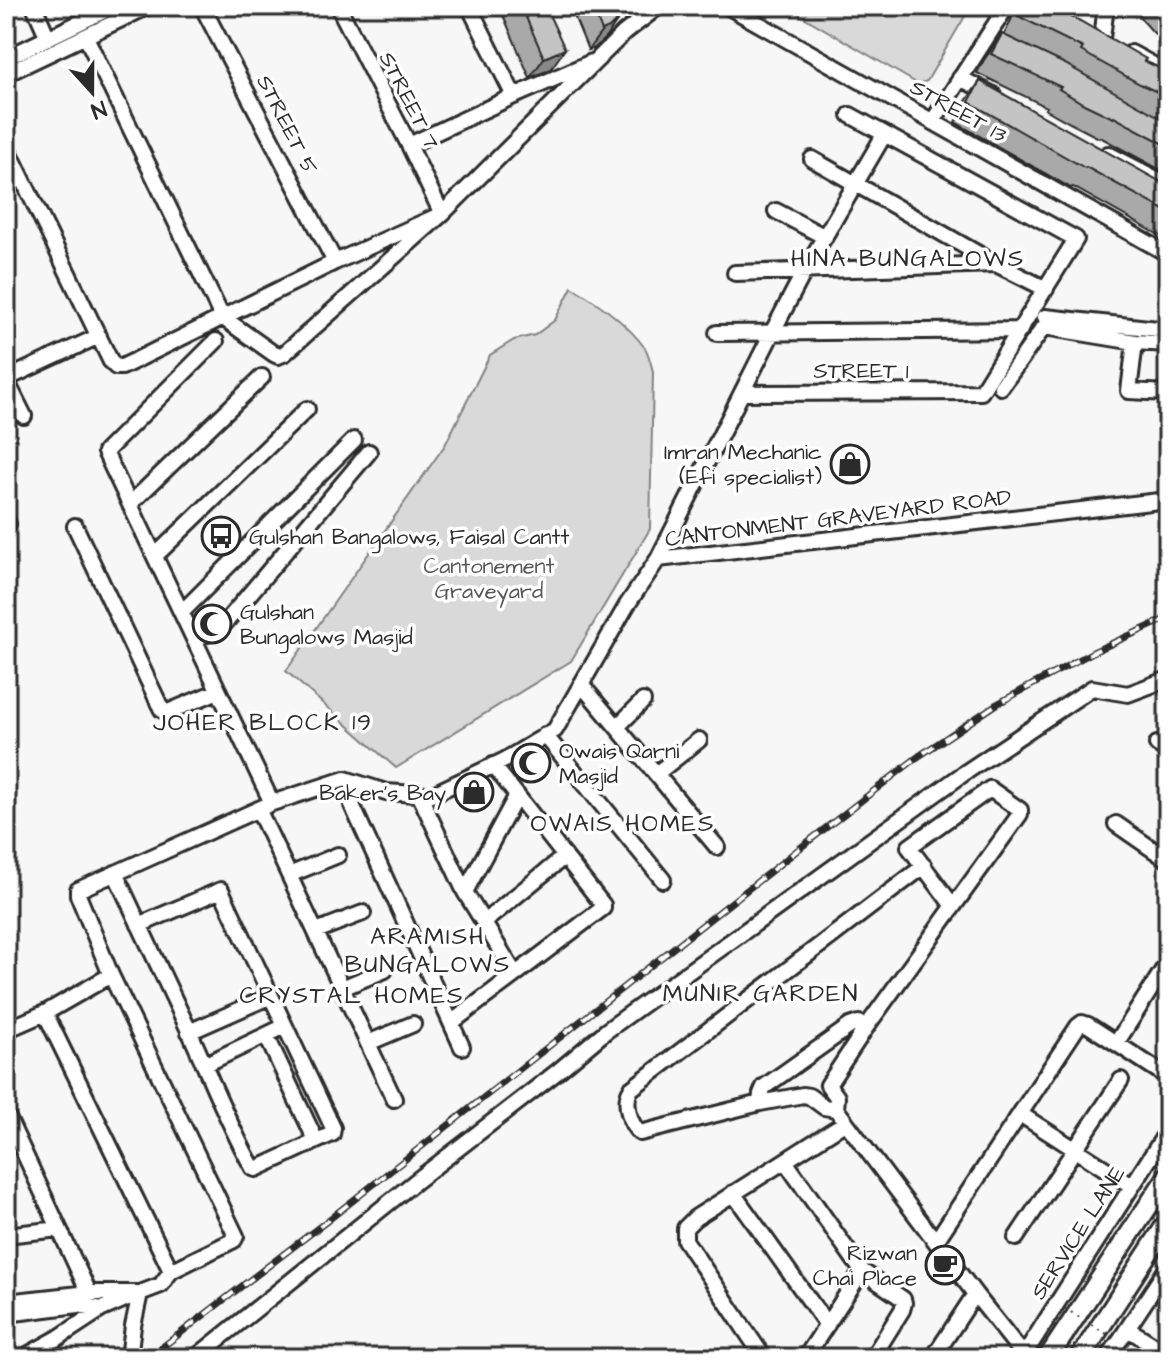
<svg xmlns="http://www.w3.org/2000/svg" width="1174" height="1364" font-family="'Architects Daughter',sans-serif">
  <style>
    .green { fill: #d9d9d9; stroke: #828282; stroke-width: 2 }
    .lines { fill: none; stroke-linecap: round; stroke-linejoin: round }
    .minor-casing { stroke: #2b2b2b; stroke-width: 20 }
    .major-casing { stroke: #2b2b2b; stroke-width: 24 }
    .minor { stroke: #fff; stroke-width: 14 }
    .major { stroke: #fff; stroke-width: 18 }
    .rail-casing { stroke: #2b2b2b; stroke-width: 7 }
    .rail { stroke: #fff; stroke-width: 4; stroke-dasharray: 12; stroke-linecap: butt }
    .path-bridge { stroke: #2b2b2b; stroke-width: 2; stroke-dasharray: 2 6; stroke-linecap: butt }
    .wall { fill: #a9a9a9; stroke: #2b2b2b; stroke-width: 2 }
    .shaded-wall { fill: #898989; stroke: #2b2b2b; stroke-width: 2 }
    .building { fill: #c4c4c4; stroke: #2b2b2b; stroke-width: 2 }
    .labels { text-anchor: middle; stroke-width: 7; stroke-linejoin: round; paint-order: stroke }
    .street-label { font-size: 22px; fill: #2b2b2b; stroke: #fff }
    .poi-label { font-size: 22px; fill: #2b2b2b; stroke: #fff; text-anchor: end }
    .park-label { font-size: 22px; fill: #565656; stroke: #fff }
    .neighbourhood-label { font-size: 24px; letter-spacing: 2px; fill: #2b2b2b; stroke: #fff }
  </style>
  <rect width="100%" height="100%" fill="#f7f7f7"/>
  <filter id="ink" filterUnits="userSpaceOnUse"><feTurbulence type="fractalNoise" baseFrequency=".0125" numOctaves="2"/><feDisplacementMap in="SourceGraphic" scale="16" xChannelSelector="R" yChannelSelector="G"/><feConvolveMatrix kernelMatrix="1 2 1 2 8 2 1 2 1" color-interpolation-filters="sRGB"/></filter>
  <g filter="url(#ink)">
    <path class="green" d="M785,6H971L927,81L918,84Z
      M572,287C599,303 626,322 645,348C649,354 651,364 653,372L650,529L571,661L396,768L286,671L445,445L490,355L514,340L535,335L555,320Z"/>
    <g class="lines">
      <g class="minor-casing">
        <path id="minor" d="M34,6L48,38
          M202,6L335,262
          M469,6L514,96
          M727,6L1168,254
          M86,37L222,317L274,354L278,356L285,353L442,214L624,33L659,6
          M1102,38L1105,14L1102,6
          M1131,53L1168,73
          M6,58L114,6
          M6,74L149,6
          M960,78L993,95
          M933,121L1007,6
          M6,145L111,362L116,367H122L335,262L442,214L409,145L338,6
          M409,145L514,96L592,62
          M1108,154L1168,185
          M812,159L996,264L1046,289
          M776,211L825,237
          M735,273L996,264
          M1045,317L1168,330
          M717,333L1020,330
          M216,341L105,452L272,803
          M1135,342L1129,391L1168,393
          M6,379L99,336
          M6,380L24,416
          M1001,387L1044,327L1135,342L1168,344
          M742,393L981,392L1076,239L850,115
          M130,504L262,377
          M6,520L8,524
          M75,526L162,710L168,712L218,691
          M155,556L307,409
          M658,559L773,331L805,270L884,135
          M182,612L354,440
          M194,639L220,629L369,452
          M581,684L717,847
          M617,727L643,701
          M545,735L663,880
          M1157,744L1168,751
          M656,774L699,740
          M356,783L352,805L462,1047
          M419,794L465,892L515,974
          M258,809L394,1099
          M1116,824L1168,860
          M115,873C140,927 166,981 191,1035C211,1079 229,1126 253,1168L256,1169L332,1134L333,1128L221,890L139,925
          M289,875L338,855
          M465,892L517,795
          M953,906L909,847L990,789L1020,810V814L867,1026L828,1085L837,1097L836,1109L975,1294L1026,1358
          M484,922L565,856
          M316,931L363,913
          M342,988L385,970
          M45,1013L171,1271
          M451,1023L603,908V905L493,765
          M6,1030L45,1013L111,975
          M189,1032L271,996
          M266,1035L316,1141
          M1117,1042L1168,962
          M368,1043L413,1024
          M204,1065L285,1026
          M760,1103L761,1094L764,1087L850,1026L859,1023L867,1026
          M836,1109L824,1107L809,1096L803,1095L760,1103L640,1133C630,1125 623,1101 631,1089L924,866
          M6,1114L89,1293
          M1020,1114L1132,1186
          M785,1161L862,1271L903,1299L904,1303L902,1310L872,1358
          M733,1193L827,1325
          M6,1235L59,1229
          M1016,1238L1121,1080
          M936,1241L1078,1026L1082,1023L1088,1025L1168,1077
          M6,1302L89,1293H140L161,1285L171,1271L234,1240L236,1236L111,975L78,895V890L272,803L345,779L386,792L431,795L505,760L555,730L627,605L658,559L1168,500
          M6,1314L78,1305L102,1309
          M1128,1329L1168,1354
          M22,1358L58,1338L102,1309L132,1296
          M129,1358L133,1326L140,1293
          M195,1358L416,1181L557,1072L606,1031L963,774L1092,688L1128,694L1168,679
          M764,1358L685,1240V1228L695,1218L846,1122
          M805,1358L862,1271
          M933,1358L975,1294
          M1022,1358L1168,1130
          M1108,1358L1168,1267"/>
      </g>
      <g class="major-casing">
        <path id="major" d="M1048,1358L1168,1176
          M1080,1358L1168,1222"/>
      </g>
      <use href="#minor" class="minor"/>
      <use href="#major" class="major"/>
      <g class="rail-casing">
        <path id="rail" d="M148,1358L327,1221L809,841L919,756L997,704L1093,652L1168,618"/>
      </g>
      <use href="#rail" class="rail"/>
      <path class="path-bridge" d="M1064,1308L1115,1339"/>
    </g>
    <path class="wall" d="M497,6H545L551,69L530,78L500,8L498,9Z
      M570,6H615L620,17L606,37L595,48L588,50Z
      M1020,6H1048L1144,61L1168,72V174L1100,137L1099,138L1070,123L1045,109L1047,107L977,73L984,60L1002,34L1004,35L1013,16Z
      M1130,6H1168V47L1152,31Z
      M980,81L1168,186V240L1073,187L1071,188L955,122L966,101Z"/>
    <path class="shaded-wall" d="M620,17L606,37L595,48L588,50L602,31Z
      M565,49L551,69L530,78L544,58Z"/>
    <path class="building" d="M521,6H545L565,49L544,58Z
      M592,6H615L620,17L609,28L602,31Z
      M1022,6H1048L1080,21L1146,59L1144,61L1168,72V97L1140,84L1081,51L1083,48L1018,16Z
      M1161,6H1168V14L1166,11Z
      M1002,34L1065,64L1168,122V146L1114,117L1113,118L1084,104L1059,89L1061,87L991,54Z
      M980,81L1168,186V212L1086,167L1085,168L969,102Z"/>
  </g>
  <defs>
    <g id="shop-ring" transform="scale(2)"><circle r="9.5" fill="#fff" stroke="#2b2b2b" stroke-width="1.5"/><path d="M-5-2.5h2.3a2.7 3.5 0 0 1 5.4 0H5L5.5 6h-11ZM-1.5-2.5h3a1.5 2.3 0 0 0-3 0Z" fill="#2b2b2b"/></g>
    <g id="bus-ring" transform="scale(2)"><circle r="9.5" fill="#fff" stroke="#2b2b2b" stroke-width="1.5"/><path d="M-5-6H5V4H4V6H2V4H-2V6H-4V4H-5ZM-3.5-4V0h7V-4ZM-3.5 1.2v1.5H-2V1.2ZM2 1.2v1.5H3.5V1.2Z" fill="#2b2b2b"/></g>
    <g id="mosque-ring" transform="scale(2)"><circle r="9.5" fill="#fff" stroke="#2b2b2b" stroke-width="1.5"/><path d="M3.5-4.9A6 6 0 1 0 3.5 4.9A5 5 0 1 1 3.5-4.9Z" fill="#2b2b2b"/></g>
    <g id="cafe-ring" transform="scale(2)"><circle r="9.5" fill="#fff" stroke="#2b2b2b" stroke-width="1.5"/><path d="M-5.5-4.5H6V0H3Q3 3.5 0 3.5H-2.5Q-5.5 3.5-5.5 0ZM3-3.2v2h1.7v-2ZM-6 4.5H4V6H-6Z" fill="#2b2b2b"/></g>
  </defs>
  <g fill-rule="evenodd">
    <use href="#shop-ring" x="850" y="464"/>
    <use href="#bus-ring" x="221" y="536"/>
    <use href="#mosque-ring" x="212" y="624"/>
    <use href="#mosque-ring" x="531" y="763"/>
    <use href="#shop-ring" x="474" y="792"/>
    <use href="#cafe-ring" x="945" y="1265"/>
  </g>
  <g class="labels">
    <g class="street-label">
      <text transform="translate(410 100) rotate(63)" y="8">STREET 7</text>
      <text transform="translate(959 110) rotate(29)" y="8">STREET 13</text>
      <text transform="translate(288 124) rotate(63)" y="8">STREET 5</text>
      <text x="861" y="378">STREET 1</text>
      <text transform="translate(838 517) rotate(-7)" y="8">CANTONMENT GRAVEYARD ROAD</text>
      <text transform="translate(1077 1232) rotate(-57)" y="8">SERVICE LANE</text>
    </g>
    <g class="poi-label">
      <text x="822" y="459">Imran Mechanic<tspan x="822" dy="25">(Efi specialist)</tspan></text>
      <text x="249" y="544" text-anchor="start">Gulshan Bangalows, Faisal Cantt</text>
      <text x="240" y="619" text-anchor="start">Gulshan<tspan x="240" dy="25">Bungalows Masjid</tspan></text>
      <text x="559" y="758" text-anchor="start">Owais Qarni<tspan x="559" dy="25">Masjid</tspan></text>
      <text x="446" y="800">Baker's Bay</text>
      <text x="917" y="1260">Rizwan<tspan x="917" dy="25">Chai Place</tspan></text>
    </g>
    <g class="park-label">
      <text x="489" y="573">Cantonement<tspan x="489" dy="25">Graveyard</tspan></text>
    </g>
    <g class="neighbourhood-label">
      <text x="908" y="266">HINA BUNGALOWS</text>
      <text x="263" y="730">JOHER BLOCK 19</text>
      <text x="623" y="831">OWAIS HOMES</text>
      <text x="428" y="944">ARAMISH<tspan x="428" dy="28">BUNGALOWS</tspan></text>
      <text x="761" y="1001">MUNIR GARDEN</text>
      <text x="352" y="1003">CRYSTAL HOMES</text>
    </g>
  </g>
  <rect width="1174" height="1364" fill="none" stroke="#fff" stroke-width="32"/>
  <rect x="16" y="16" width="1142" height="1332" fill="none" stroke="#2b2b2b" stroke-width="3" filter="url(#ink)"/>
  <g transform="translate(92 92) rotate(159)" stroke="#ffffff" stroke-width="6" paint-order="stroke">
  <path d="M0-6L14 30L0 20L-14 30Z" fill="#2b2b2b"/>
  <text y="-12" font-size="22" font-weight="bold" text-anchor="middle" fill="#2b2b2b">N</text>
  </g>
</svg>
